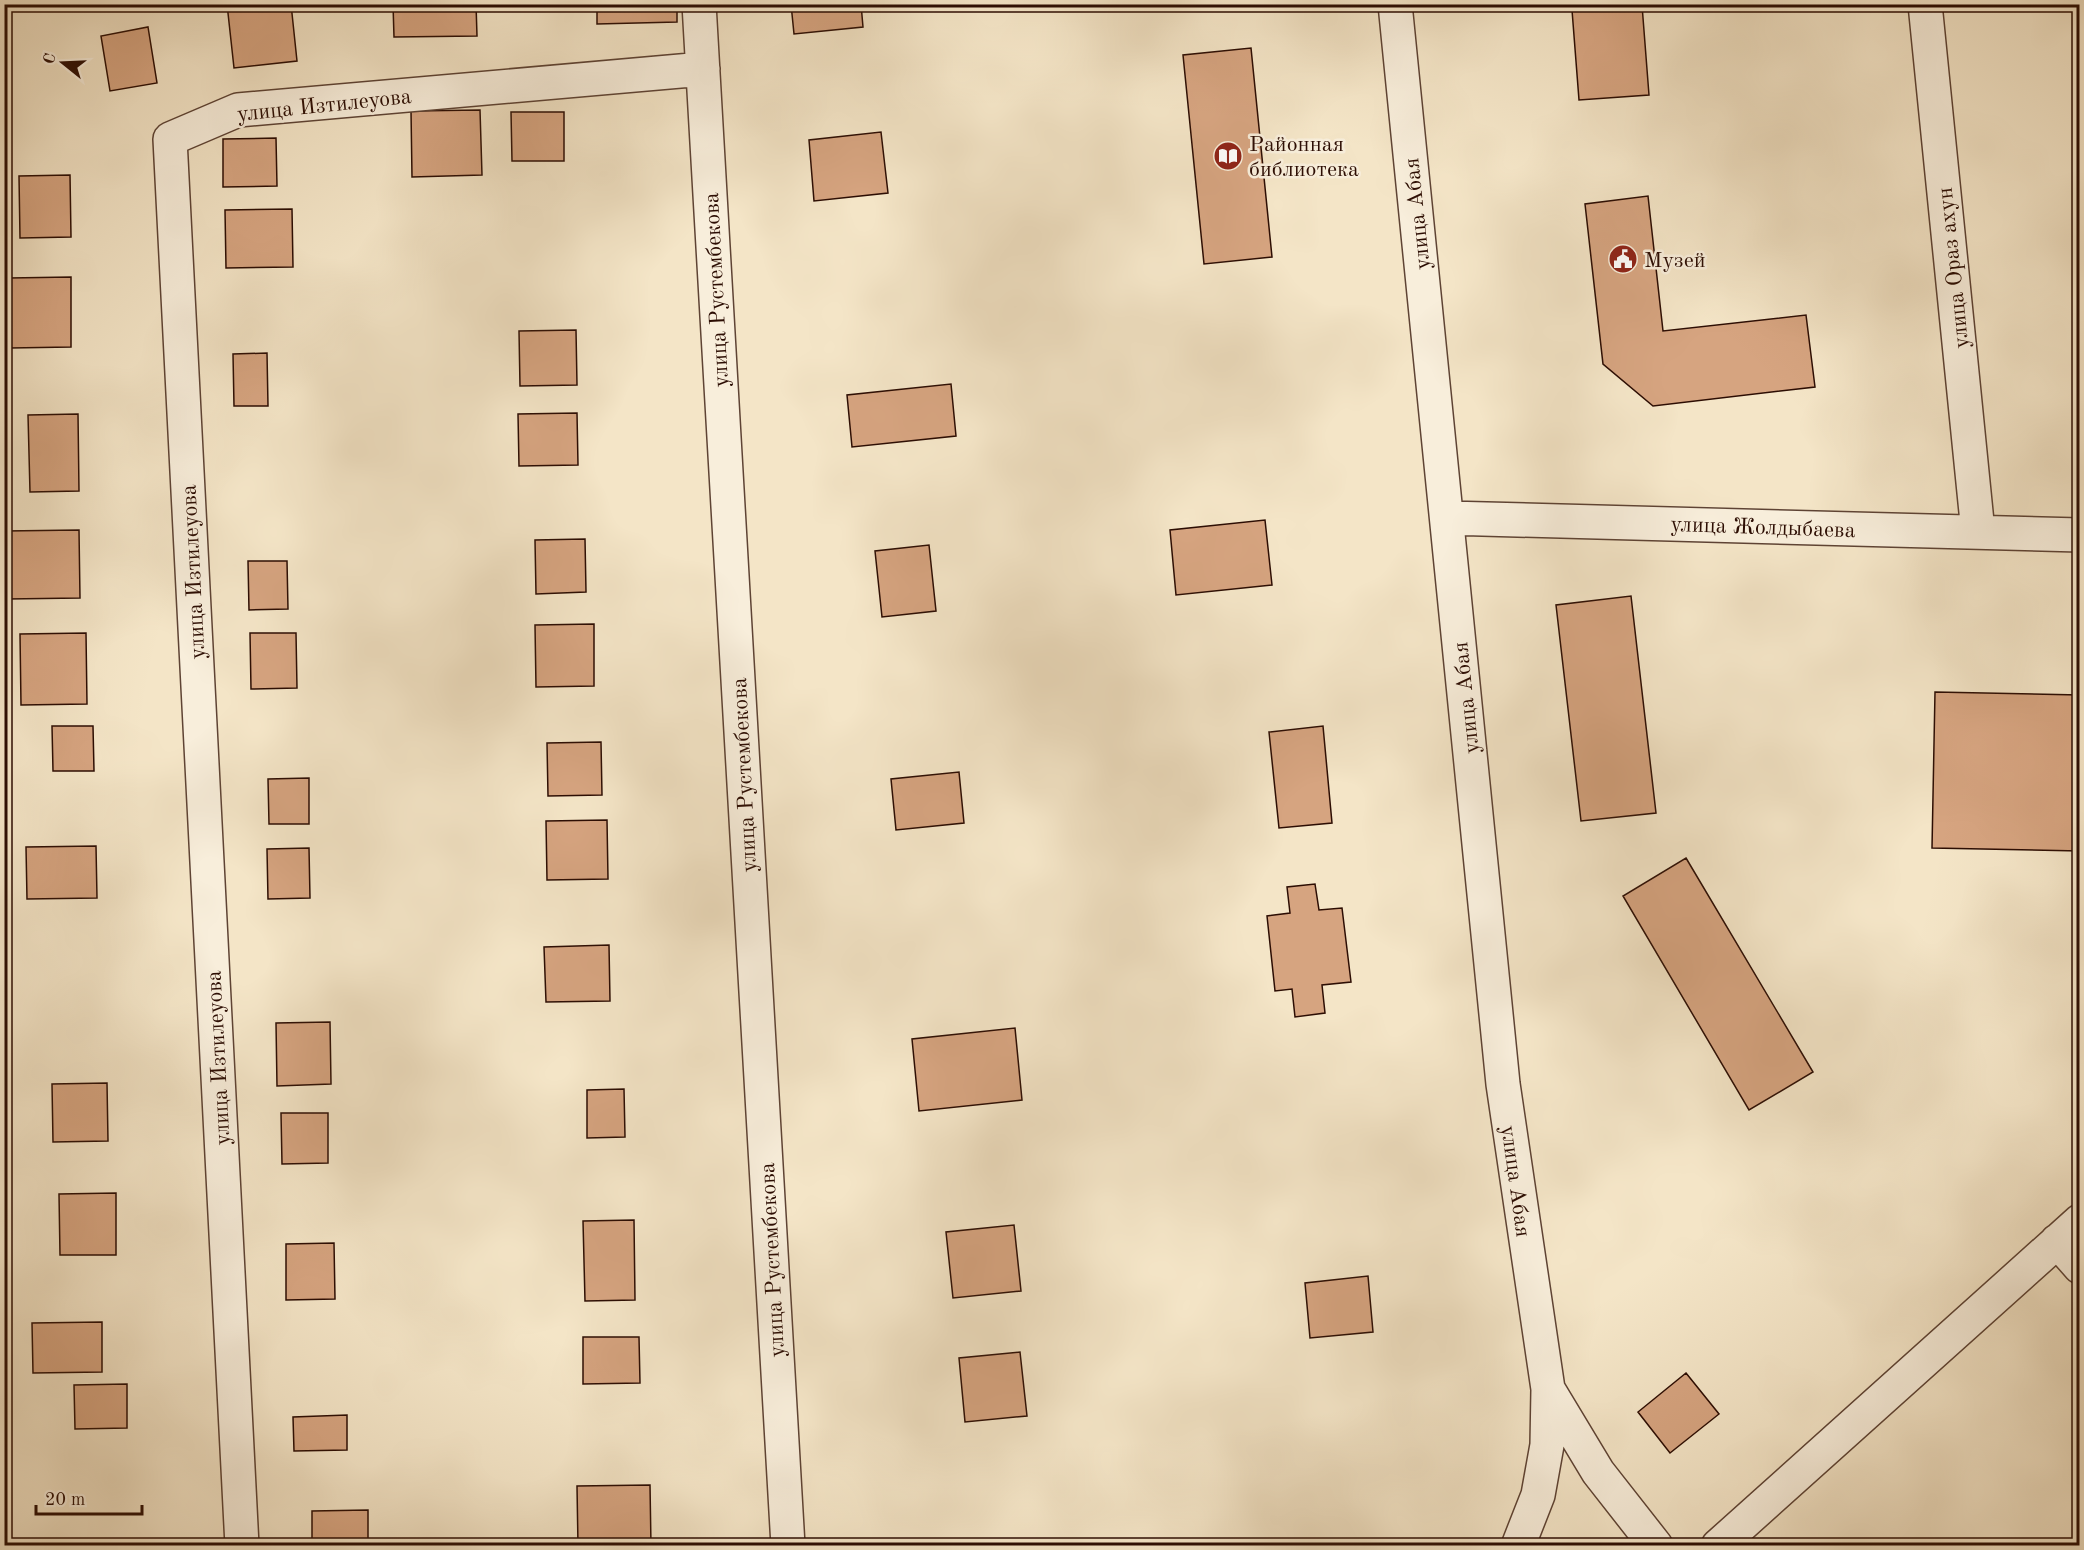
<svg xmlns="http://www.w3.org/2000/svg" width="2084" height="1550" font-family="'Old Standard TT',serif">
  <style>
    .building { fill: #d6a480; stroke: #2c0d03; stroke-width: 1.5 }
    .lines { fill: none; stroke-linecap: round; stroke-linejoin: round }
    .minor-casing { stroke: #5e4334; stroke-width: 36 }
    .minor { stroke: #f8eedb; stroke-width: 33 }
    .labels { text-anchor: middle; stroke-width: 5; stroke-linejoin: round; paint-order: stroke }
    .street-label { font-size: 22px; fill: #2c0d03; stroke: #f8eedb }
    .poi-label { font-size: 22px; fill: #2c0d03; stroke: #f8eedb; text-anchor: start }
  </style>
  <rect width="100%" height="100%" fill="#f4e5c7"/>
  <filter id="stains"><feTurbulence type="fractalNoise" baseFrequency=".00333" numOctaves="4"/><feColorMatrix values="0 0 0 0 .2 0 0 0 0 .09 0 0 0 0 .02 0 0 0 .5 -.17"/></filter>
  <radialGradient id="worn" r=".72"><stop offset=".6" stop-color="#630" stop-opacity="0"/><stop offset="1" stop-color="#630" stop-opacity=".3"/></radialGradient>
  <path class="building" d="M227,4H291L297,61L234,68Z
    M393,4H476L477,36L394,37Z
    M597,4H677V22L597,24Z
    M791,4H861L863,27L794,34Z
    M1642,5L1649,95L1579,100L1572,10Z
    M148,27L157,83L110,91L101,36Z
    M1251,48L1272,257L1204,264L1183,55Z
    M480,110L482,175L412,177L411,111Z
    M511,112H564V161H512Z
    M881,132L888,193L814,201L809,140Z
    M276,138L277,186L223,187V139Z
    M70,175L71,237L20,238L19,176Z
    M1648,196L1663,331L1806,315L1815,387L1653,406L1603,364L1585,204Z
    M292,209L293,267L226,268L225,210Z
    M71,277V347L10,348L9,278Z
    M576,330L577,385L520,386L519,331Z
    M267,353L268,406H234L233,354Z
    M951,384L956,436L852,447L847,395Z
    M577,413L578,465L519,466L518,414Z
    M78,414L79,491L30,492L28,415Z
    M1265,520L1272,585L1176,595L1170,530Z
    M79,530L80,598L7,599L5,531Z
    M585,539L586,592L536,594L535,540Z
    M929,545L936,611L882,617L875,551Z
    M248,561H287L288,609L249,610Z
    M1631,596L1656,813L1581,821L1556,605Z
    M594,624V686L536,687L535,625Z
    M86,633L87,704L21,705L20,634Z
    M250,633H296L297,688L251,689Z
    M1935,692L2080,695V851L1932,848Z
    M52,726H93L94,771H53Z
    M1323,726L1332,823L1279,828L1269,732Z
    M601,742L602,795L548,796L547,743Z
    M959,772L964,823L896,830L891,779Z
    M309,778V824H269L268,779Z
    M607,820L608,879L547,880L546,821Z
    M96,846L97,898L27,899L26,847Z
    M309,848L310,898L268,899L267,849Z
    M1686,858L1813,1072L1749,1110L1623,896Z
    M1315,884L1319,910L1342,908L1351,982L1322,985L1325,1013L1295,1017L1292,989L1275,991L1267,916L1290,913L1287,887Z
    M609,945L610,1001L546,1002L544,947Z
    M330,1022L331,1084L277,1086L276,1023Z
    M1015,1028L1022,1100L919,1111L912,1039Z
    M107,1083L108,1141L53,1142L52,1084Z
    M624,1089L625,1137L587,1138V1090Z
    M281,1113H328V1163L282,1164Z
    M116,1193V1255H60L59,1194Z
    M634,1220L635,1300L585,1301L583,1221Z
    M1014,1225L1021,1291L953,1298L946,1232Z
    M334,1243L335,1299L286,1300V1244Z
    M1368,1276L1373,1332L1310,1338L1305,1283Z
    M102,1322V1372L33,1373L32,1323Z
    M583,1337H639L640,1383L583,1384Z
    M1020,1352L1027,1416L965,1422L959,1358Z
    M1686,1373L1719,1414L1670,1453L1638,1412Z
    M127,1384V1428L75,1429L74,1385Z
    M347,1415V1450L294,1451L293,1417Z
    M650,1485L651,1546H578L577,1486Z
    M368,1510V1546H312V1511Z"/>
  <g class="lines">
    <g class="minor-casing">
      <path id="minor" d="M699,4L788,1546
        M1395,4L1503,1084L1548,1389L1547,1445L1538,1495L1518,1546
        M1925,4L1978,532
        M1447,518L2080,535
        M2057,1241L2080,1267
        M1548,1389L1598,1472L1656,1546
        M242,1546L170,139L238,110L703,69
        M1718,1546L2080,1221"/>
    </g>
    <use href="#minor" class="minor"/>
  </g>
  <defs>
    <g id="library-disc" transform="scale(1.5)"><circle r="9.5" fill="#8f2418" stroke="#f8eedb"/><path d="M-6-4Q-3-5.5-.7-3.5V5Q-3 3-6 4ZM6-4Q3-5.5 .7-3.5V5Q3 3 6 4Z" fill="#fff"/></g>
    <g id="civic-disc" transform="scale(1.5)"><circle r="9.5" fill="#8f2418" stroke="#f8eedb"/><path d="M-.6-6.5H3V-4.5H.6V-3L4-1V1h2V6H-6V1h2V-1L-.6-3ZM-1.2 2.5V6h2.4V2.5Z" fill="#fff"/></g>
  </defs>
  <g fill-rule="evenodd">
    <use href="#library-disc" x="1228" y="156"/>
    <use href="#civic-disc" x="1623" y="259"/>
  </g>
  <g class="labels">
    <g class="street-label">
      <text transform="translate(324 104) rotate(-6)" y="8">улица Изтилеуова</text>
      <text transform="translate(1416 214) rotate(-96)" y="8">улица Абая</text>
      <text transform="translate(1952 268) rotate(-96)" y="8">улица Ораз ахун</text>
      <text transform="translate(715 290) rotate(-93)" y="8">улица Рустембекова</text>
      <text transform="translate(1763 526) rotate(2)" y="8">улица Жолдыбаева</text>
      <text transform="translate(192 572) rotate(-93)" y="8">улица Изтилеуова</text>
      <text transform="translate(1465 698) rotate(-96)" y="8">улица Абая</text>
      <text transform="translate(743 775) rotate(-93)" y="8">улица Рустембекова</text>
      <text transform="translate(217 1058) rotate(-93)" y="8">улица Изтилеуова</text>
      <text transform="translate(1517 1181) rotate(82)" y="8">улица Абая</text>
      <text transform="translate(771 1260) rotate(-93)" y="8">улица Рустембекова</text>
    </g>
    <g class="poi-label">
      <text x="1249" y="151">Районная<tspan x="1249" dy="25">библиотека</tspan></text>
      <text x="1644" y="267">Музей</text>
    </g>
  </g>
  <rect width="2084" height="1550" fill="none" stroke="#f4e5c7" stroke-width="24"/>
  <rect x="6" y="6" width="2072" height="1538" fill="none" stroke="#2c0d03" stroke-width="3"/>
  <rect x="12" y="12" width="2060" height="1526" fill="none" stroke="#2c0d03" stroke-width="1.5"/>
  <g transform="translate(63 63) rotate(288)" stroke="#f8eedb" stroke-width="4.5" paint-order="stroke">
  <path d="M0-4.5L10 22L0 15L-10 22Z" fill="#2c0d03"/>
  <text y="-9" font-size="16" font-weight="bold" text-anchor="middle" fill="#2c0d03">С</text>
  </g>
  <path d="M36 1505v9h106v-9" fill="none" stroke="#2c0d03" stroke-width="3"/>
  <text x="45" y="1505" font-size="18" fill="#2c0d03" stroke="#f8eedb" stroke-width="4.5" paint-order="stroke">20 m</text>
  <rect width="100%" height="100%" filter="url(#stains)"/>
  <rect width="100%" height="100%" fill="url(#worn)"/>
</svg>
